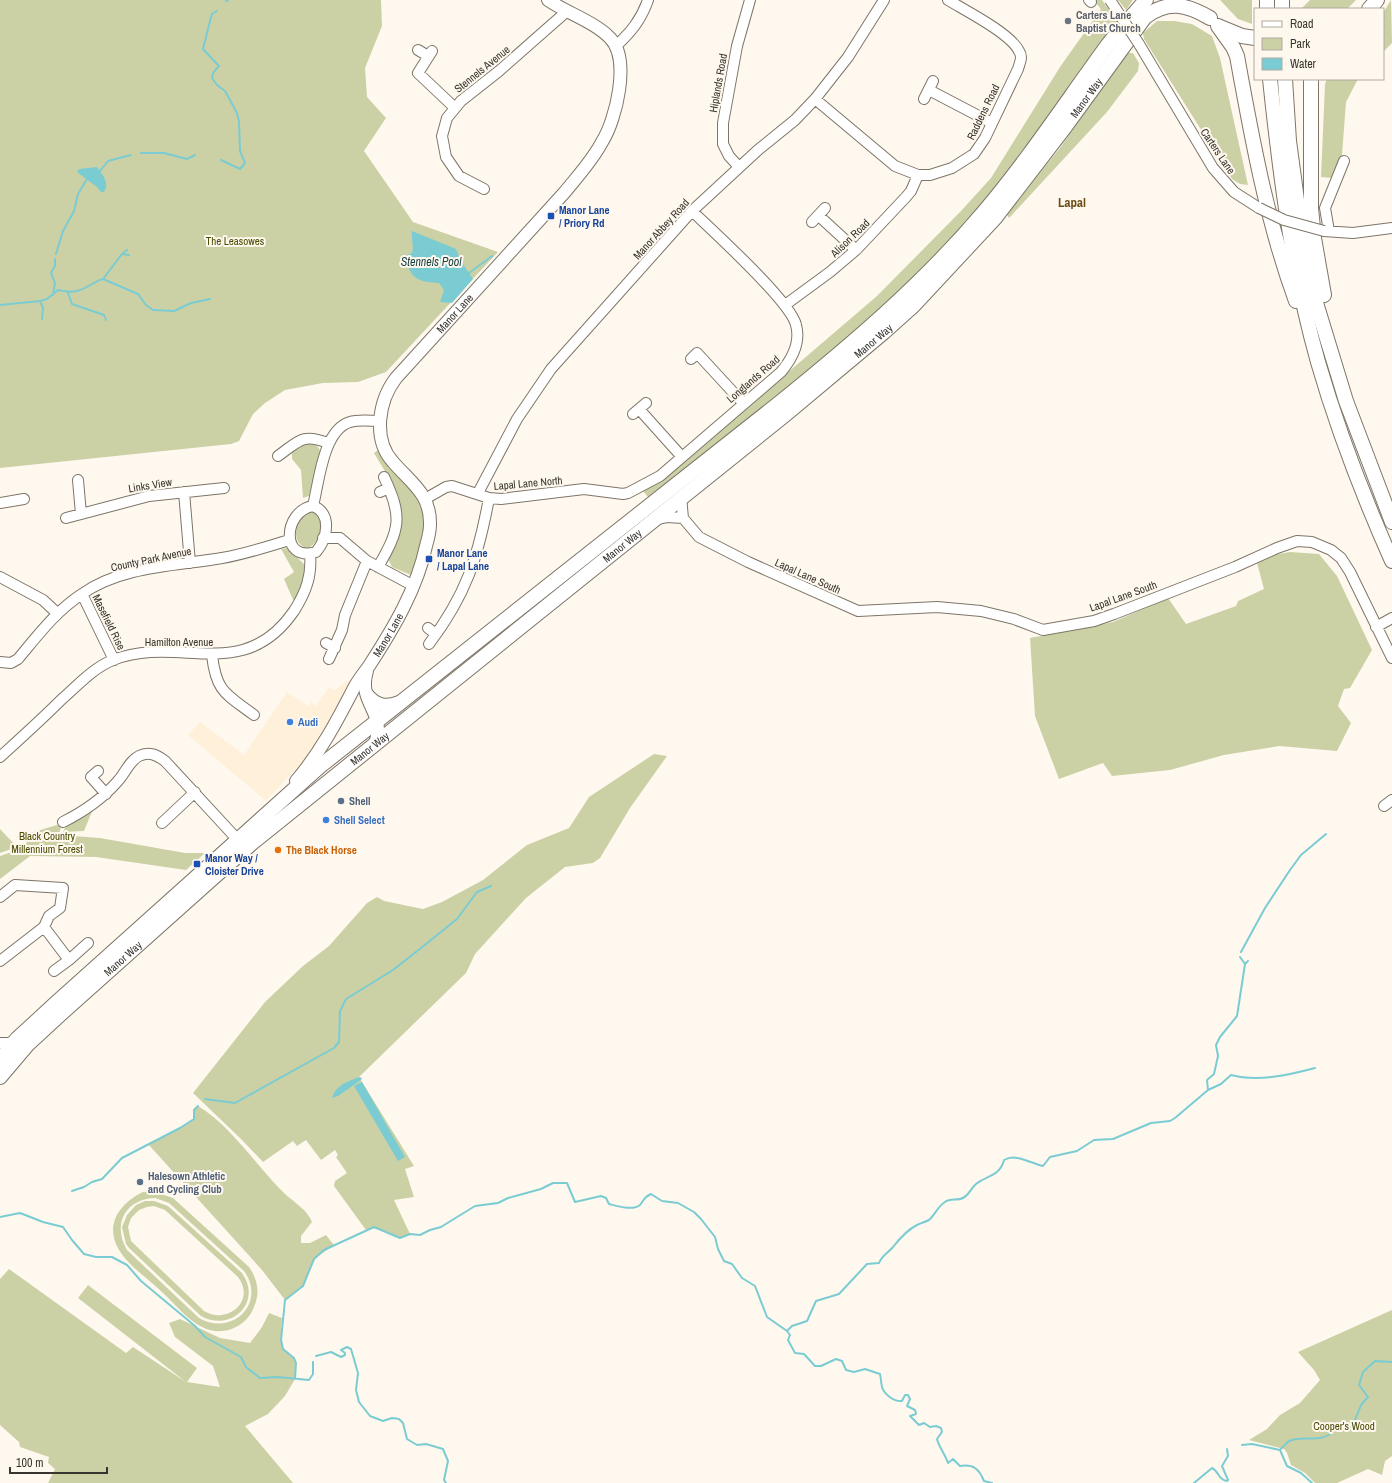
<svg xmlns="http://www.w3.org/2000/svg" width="1392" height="1483" font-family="'Archivo Narrow',sans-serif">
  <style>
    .built { fill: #fff0da }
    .green { fill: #ccd1a5; fill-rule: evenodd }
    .water { fill: #7accd2 }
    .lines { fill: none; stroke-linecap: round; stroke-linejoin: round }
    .stream { stroke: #7accd2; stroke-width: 2 }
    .minor-casing { stroke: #7e7568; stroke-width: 12 }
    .major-casing { stroke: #7e7568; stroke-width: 14 }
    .highway-casing { stroke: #7e7568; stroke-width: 16 }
    .minor { stroke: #fff; stroke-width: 10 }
    .major { stroke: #fff; stroke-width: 12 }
    .highway { stroke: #fff; stroke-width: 14 }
    .minor-bridge-casing { stroke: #7e7568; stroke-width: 12; stroke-linecap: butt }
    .minor-bridge { stroke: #fff; stroke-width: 10 }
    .worship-dot { fill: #6b7280; stroke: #fff8ef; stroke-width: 1.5 }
    .transit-dot { fill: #1a4fb4; stroke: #fff8ef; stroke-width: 1.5 }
    .shop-dot { fill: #3f7fe0; stroke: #fff8ef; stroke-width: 1.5 }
    .service-dot { fill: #5c6f8a; stroke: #fff8ef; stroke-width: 1.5 }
    .food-dot { fill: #e8710a; stroke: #fff8ef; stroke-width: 1.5 }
    .labels { text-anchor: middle; stroke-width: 4; stroke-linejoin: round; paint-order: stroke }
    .worship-label { font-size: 11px; font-weight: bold; fill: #5b616d; stroke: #fff8ef; text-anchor: start }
    .street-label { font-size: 11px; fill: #38342e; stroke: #fff8ef }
    .transit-label { font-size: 11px; font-weight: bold; fill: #164399; stroke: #fff8ef; text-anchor: start }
    .park-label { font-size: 11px; fill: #484b00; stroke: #fff8ef }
    .shop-label { font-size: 11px; font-weight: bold; fill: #366cbe; stroke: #fff8ef; text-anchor: start }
    .service-label { font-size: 11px; font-weight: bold; fill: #4e5e75; stroke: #fff8ef; text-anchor: start }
    .food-label { font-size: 11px; font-weight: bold; fill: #c56008; stroke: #fff8ef; text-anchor: start }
    .water-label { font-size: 12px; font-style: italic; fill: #1b4245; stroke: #fff8ef }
    .quarter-label { font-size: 13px; font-weight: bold; fill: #6a4d16; stroke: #fff8ef }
  </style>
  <rect width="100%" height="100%" fill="#fff8ef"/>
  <path class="built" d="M349,680L350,682L307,757L266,801L188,735L200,722L244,755L287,692L308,706L311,702L316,706L329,687L334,690Z"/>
  <path class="green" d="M0,0H381L382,26L365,68L367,97L386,118L364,151L413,222L498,252L386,372L358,382L323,383L285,390L265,403L253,414L239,441L231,444L0,468Z
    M1093,0H1102L1118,22L1053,108L1000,184L929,262L879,312L795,382L648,497L643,491L704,444L877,296L961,211L991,178L1060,67L1101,9Z
    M1118,0H1133L1126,10Z
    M1220,0H1252V24L1238,19Z
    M1310,0H1356L1347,9H1301Z
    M1391,0L1392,43L1383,52V13Z
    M1157,21H1174L1192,24L1212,36L1220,58L1248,185L1240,184L1232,179L1144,39L1143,33Z
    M1127,53H1133L1139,63L1138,71L1107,112L1009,218L1006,213L1060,148Z
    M1327,79H1358L1346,102L1342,155L1333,178L1321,177L1325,84Z
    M305,442H314L320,450L309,496L303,498L301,470L292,459V449Z
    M379,449C391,464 409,481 418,498C431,521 422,553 411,575L392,567L388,559L399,532L386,473L374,453Z
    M313,511L319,513C325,527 320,543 307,549C291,542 296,528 300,515Z
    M287,548L305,565L303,583L294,602L284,579L294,572L281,549Z
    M1290,552L1319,554L1337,576L1372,650L1350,688L1344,689L1338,706L1351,723L1337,751L1279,746L1224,755L1170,770L1112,776L1103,763L1059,779L1035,716L1030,638L1113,622L1168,598L1186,624L1236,606L1238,601L1264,589L1257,563L1273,555Z
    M654,754L667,756L630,808L600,858L593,863L565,867L526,898L475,954L466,973L359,1077L414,1166L405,1169L414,1197L394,1200L410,1234L400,1238C389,1234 378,1225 366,1230L334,1186L335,1181L347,1173L336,1157L338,1155L335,1150L321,1160L306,1140L297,1146L293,1141L263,1162L241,1139L193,1093L265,1002L303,966L329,946L367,903L377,897L384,901L423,909L442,902L483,880L527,845L569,828L589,797Z
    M93,809L84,831L63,832L67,824Z
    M57,825L61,827L59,835L100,838L185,853H205L186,870L96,857L30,856L0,879V856L26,847L27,834Z
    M0,829L17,847L0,853Z
    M198,1106C229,1124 257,1166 283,1192C292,1201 308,1210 312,1222L301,1236V1243H310L326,1235L334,1245L314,1259L303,1286L285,1300L262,1270L148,1144L180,1128L194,1119V1110Z
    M143,1192H155L173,1198L249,1267C258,1280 260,1293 254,1307C248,1324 228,1335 210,1330C191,1325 177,1306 163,1293C150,1280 131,1268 121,1253C103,1227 118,1204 143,1192ZM155,1198L169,1203L244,1271C267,1303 232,1337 199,1318L127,1250C112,1225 125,1199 155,1198Z
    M145,1201H154L168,1206L242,1273C263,1302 231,1333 201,1316L129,1248L126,1244L122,1227L127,1215L136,1205ZM154,1206L165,1210L238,1277C256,1301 228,1325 204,1311L131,1241L128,1227L131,1218L139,1210L147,1207Z
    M9,1269L126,1353L133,1347L186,1382L78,1298L88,1285L197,1368L187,1382L220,1387L213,1366L175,1337L169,1323L180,1319L220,1338L250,1343L262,1327L269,1313L282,1318L281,1331L283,1349L294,1358L296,1363L295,1379L285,1396L268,1414L245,1426L293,1483H48L55,1469L48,1463L49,1457L20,1447L19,1442L0,1425V1279Z
    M1392,1310V1456L1385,1461L1382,1475L1368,1469L1337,1483H1315L1305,1473L1291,1465L1287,1453L1284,1449L1249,1440L1267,1429L1280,1415L1300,1403L1320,1380L1314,1370L1298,1352Z"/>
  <path class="water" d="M97,167C103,175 110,184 104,192H101L97,187L77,172L79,169Z
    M412,231L456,249L461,261L473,279L452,303L440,302L444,290L439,283C418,282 410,279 405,256L412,253C414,246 411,239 412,231Z
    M359,1077L362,1078L361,1080L338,1096L332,1098C336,1085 347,1082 359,1077Z
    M362,1082L405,1157L398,1161L354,1086Z"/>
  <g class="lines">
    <path class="stream" d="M226,1L228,0
      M217,11L212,14L211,17L203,49L219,66L213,73L212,78L217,85L225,91L237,113L239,122L240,151L245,163L240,169L221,160
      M141,153H164L187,159L195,155
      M100,171L108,161L131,155
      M56,254L63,231L74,211L78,194L87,179
      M122,254L127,250
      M469,273L492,256
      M103,279L122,254L129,255
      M68,293L72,304L104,315L106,320
      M53,295L55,283L51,273L55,266V259
      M40,301L43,308L42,319
      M0,305L40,301L47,299L58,290C75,294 80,291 94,283C98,281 98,280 103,279L138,294L146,305L153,310L174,311L191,303L210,299
      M1241,952L1265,908L1290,870L1301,855L1326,834
      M1240,957L1245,964
      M1208,1090L1221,1084L1231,1075C1258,1082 1289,1075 1315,1068
      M205,1099L235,1103L334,1048L339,1042L340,1011L346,999L393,970L421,948L457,919L477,892L491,886
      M72,1191L84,1187L92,1182L102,1179L122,1158L180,1128L194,1119V1110L198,1106
      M0,1217L20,1213L43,1222L63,1227L72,1240L84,1254L96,1257H112L127,1265L141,1281L195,1326L205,1337L241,1357L246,1367L260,1378L278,1377L309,1380L313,1374V1362
      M787,1331L792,1326L807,1321L816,1301L839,1294L867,1264L879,1263C882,1255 888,1253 893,1247C900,1238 907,1230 917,1225C921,1223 925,1222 929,1220C935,1215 938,1206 945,1202C950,1198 957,1201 963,1198C969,1195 970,1190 975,1185C984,1176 1000,1177 1004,1160C1016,1153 1030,1163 1043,1166L1050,1157L1077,1151L1094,1140L1113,1139L1151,1123L1170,1121L1175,1118L1208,1090L1207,1080L1214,1074L1218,1056L1216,1045L1220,1037L1237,1016L1245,964L1248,961
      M316,1356L331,1352L341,1357L345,1355V1353L341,1350L347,1347L351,1349L358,1373L356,1390L359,1402L370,1416L383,1421L392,1418L399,1419L403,1423L407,1439L417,1445L426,1444L443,1449L448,1461L444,1480L446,1483
      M295,1379L296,1363L294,1358L283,1349L281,1340L285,1300L303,1286L314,1259L324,1250L374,1227L400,1238L410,1234L420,1235L430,1230L441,1227L475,1206L498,1203L508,1198L541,1189L553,1183H567L575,1202L601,1196L606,1198L609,1204C617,1206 633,1211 640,1205C644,1200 644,1197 651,1194L662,1201L678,1203L694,1212L701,1219L715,1237L718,1249L724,1261L732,1264L742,1278L755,1286L767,1317L787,1331L790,1335L788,1340L795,1353L804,1354L815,1366H821L836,1359L842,1361L846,1370L854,1372L865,1369L880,1374C881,1378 881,1383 882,1387C884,1394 894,1402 902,1401L905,1395H908L910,1399L907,1406L915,1410L916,1414L910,1416L919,1425L924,1423L930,1427L936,1426L941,1428L942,1432L937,1439C939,1447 945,1454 948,1463L953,1459L960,1466C974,1464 979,1469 984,1481L992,1483
      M1242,1445L1252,1444L1280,1450C1282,1448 1286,1443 1289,1441C1303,1434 1322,1445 1334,1430H1344L1353,1425L1361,1405L1368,1397L1359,1385L1363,1372L1375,1361L1392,1362
      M1280,1450L1287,1466L1301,1473L1312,1483
      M1194,1483L1212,1468C1219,1471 1218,1480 1227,1481L1228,1480L1222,1466L1228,1456L1227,1449"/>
    <g class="minor-casing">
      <path id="minor" d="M1089,0L1091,2
        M1139,44L1213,168L1234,192L1259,208
        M616,46C631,32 641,20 648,0
        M418,50L428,56
        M432,51L418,73L454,107
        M929,90L992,123
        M815,99L895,166L918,175H930L952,168L974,154L985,138L1018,69C1020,62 1023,57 1019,51C1010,33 966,11 948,0
        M924,99L933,81
        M739,167L729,156L723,144V123L737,46L750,0
        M484,189L459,176L446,157L442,136L447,118L461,101L499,71L566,12
        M819,216L856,250
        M812,222L825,208
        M1324,231L1353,233L1392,228
        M1329,231L1325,208L1344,161
        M785,305L830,272L856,250L906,197L911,191L918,175
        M691,359L697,353L743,403
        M639,409L682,457
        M633,414L646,403
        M278,456C299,441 302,433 328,443
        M78,480L81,514
        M184,492L190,563
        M380,492L389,488
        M478,493L517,419L551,369L692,211L758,150L795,120L815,99L848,57L884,0
        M681,497L683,518L699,537L748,562L858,611L937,607L981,611L1014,619L1043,630L1094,621L1114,614L1235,567L1277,548L1297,541L1312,542L1331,550L1341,558L1350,572L1392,658
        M425,499L446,487L452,486L489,498L501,499L584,489L623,494L628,493L660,476L781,372C792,359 801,343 796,325C791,302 713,231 692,211
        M0,503L24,499
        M313,506C332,513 328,538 316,552C280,563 283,511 313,506Z
        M313,506C319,482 323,430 350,422C359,419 371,421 381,421
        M66,518L149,496L224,488
        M657,519L667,517L683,518
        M323,538H340L367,561L414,586
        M378,567C400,529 403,517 384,477
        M0,577L43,600L57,613
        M82,594L114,660
        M1376,627L1392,618
        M428,628L436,634
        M326,643L335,648
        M429,644C466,595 478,558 489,498
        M212,655C216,692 226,694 254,715
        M329,659L342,630L345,615L367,561
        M0,662L11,663L18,659C38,635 56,611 82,594C121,566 176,566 222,558C245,554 267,547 289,540
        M0,757C21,738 42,719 62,699C78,685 93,668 113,660C179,634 243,685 294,611C306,592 312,576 310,554
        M98,771L91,777L106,794
        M1384,806L1392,800
        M63,822C83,812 102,799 117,782C125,774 129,761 139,756C149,751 157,755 165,761L237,839
        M162,823L195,792
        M0,897L15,885L63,888L60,908L49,916L44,927
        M69,960L88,943
        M0,961L44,927L69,960L54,971
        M0,1043H9L17,1039"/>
    </g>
    <g class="major-casing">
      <g id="major">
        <path d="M367,671C357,704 387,712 375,743"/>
        <path d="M367,694C377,706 386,707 399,702"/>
        <path id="s1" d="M296,781C320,753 337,721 354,688C358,680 364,673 369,666C393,629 417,589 426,546C428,539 430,532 430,525C431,494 411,483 393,462C372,439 379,400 396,378L564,193C577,177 592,161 602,142C616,120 631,59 610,38C595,22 567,13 548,0"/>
      </g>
    </g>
    <g class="highway-casing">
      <g id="highway">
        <path d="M1267,0V9"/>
        <path d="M1282,9V0"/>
        <path d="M1369,9L1377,0"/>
        <path d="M1218,26L1233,47L1237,56C1252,139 1267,222 1296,301"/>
        <path d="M1220,27L1242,36L1255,38"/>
        <path d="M1270,79C1280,174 1292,270 1318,362C1338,431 1363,496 1392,561"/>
        <path d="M1285,79L1289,141L1299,215L1317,306L1346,401L1392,522"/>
        <path d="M1311,79V208L1314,238L1324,295"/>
        <path d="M0,1060L17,1039L55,1004L319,767L778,404C851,345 922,285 983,213C1028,160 1066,102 1107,46C1119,30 1133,15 1146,0"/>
        <path id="s2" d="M0,1077L28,1044L65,1010L252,843L786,414L884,332L914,305L995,218L1065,127L1145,17C1168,0 1186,4 1210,18"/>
      </g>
    </g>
    <use href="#minor" class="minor"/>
    <use href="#major" class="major"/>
    <use href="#highway" class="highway"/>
    <g class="minor-bridge-casing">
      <path id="minor-bridge" d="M1110,0L1139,44
        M1259,208L1284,220L1324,231"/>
    </g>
    <use href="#minor-bridge" class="minor-bridge"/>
  </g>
  <circle class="worship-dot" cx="1068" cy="21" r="4"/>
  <g class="transit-dot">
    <rect x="547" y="212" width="8" height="8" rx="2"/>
    <rect x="425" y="555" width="8" height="8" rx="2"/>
    <rect x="193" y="860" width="8" height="8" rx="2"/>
  </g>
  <g class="shop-dot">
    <circle cx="290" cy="722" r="4"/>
    <circle cx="326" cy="820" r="4"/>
  </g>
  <g class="service-dot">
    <circle cx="341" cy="801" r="4"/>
    <circle cx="140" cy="1182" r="4"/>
  </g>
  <circle class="food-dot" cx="278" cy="850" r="4"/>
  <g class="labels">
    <g class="worship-label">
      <text x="1076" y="19">Carters Lane<tspan x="1076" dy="13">Baptist Church</tspan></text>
    </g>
    <g class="street-label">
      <text transform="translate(482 69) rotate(-39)" y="4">Stennels Avenue</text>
      <text transform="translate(718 83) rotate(-80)" y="4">Hiplands Road</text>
      <text dy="4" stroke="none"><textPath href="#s2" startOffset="1467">Manor Way</textPath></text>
      <text transform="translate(983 112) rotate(-64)" y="4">Raddens Road</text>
      <text transform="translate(1218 151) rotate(56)" y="4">Carters Lane</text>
      <text transform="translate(661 229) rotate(-48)" y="4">Manor Abbey Road</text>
      <text transform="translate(850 238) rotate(-44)" y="4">Alison Road</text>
      <text dy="4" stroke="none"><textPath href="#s1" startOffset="545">Manor Lane</textPath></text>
      <text dy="4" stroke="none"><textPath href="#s2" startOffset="1143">Manor Way</textPath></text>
      <text transform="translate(753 379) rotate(-41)" y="4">Longlands Road</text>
      <text transform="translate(528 483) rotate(-5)" y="4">Lapal Lane North</text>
      <text transform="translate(150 485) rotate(-9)" y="4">Links View</text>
      <text dy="4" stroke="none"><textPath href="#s2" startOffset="819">Manor Way</textPath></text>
      <text transform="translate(151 559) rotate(-12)" y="4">County Park Avenue</text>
      <text transform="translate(808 576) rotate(24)" y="4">Lapal Lane South</text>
      <text transform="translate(1123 596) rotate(-20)" y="4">Lapal Lane South</text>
      <text transform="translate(109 622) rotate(64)" y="4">Masefield Rise</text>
      <text dy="4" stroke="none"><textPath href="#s1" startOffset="173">Manor Lane</textPath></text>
      <text x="179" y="646">Hamilton Avenue</text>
      <text dy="4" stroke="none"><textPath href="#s2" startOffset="495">Manor Way</textPath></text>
      <text dy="4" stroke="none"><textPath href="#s2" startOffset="171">Manor Way</textPath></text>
    </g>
    <g class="transit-label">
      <text x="559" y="214">Manor Lane<tspan x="559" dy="13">/ Priory Rd</tspan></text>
      <text x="437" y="557">Manor Lane<tspan x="437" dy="13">/ Lapal Lane</tspan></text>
      <text x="205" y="862">Manor Way /<tspan x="205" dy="13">Cloister Drive</tspan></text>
    </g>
    <g class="park-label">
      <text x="235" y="245">The Leasowes</text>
      <text x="47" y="840">Black Country<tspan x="47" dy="13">Millennium Forest</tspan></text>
      <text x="1344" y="1430">Cooper's Wood</text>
    </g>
    <g class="shop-label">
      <text x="298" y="726">Audi</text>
      <text x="334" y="824">Shell Select</text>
    </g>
    <g class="service-label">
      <text x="349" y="805">Shell</text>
      <text x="148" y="1180">Halesown Athletic<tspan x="148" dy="13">and Cycling Club</tspan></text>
    </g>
    <g class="food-label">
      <text x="286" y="854">The Black Horse</text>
    </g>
    <g class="water-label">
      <text x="431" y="266">Stennels Pool</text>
    </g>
    <g class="quarter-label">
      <text x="1072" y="207">Lapal</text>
    </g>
  </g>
  <rect x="1254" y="8" width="130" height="72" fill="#fff8ef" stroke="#afaaa2"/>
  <rect x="1262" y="21" width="20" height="6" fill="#ffffff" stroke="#afaaa2"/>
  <text x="1290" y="28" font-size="12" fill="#38342e">Road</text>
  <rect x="1262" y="38" width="20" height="12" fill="#ccd1a5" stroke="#afaaa2"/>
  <text x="1290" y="48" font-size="12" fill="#38342e">Park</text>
  <rect x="1262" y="58" width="20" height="12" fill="#7accd2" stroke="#afaaa2"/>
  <text x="1290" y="68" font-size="12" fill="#38342e">Water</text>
  <path d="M10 1467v6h97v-6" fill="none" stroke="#38342e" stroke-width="2"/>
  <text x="16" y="1467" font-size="12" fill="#38342e" stroke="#fff8ef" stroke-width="3" paint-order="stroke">100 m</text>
</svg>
